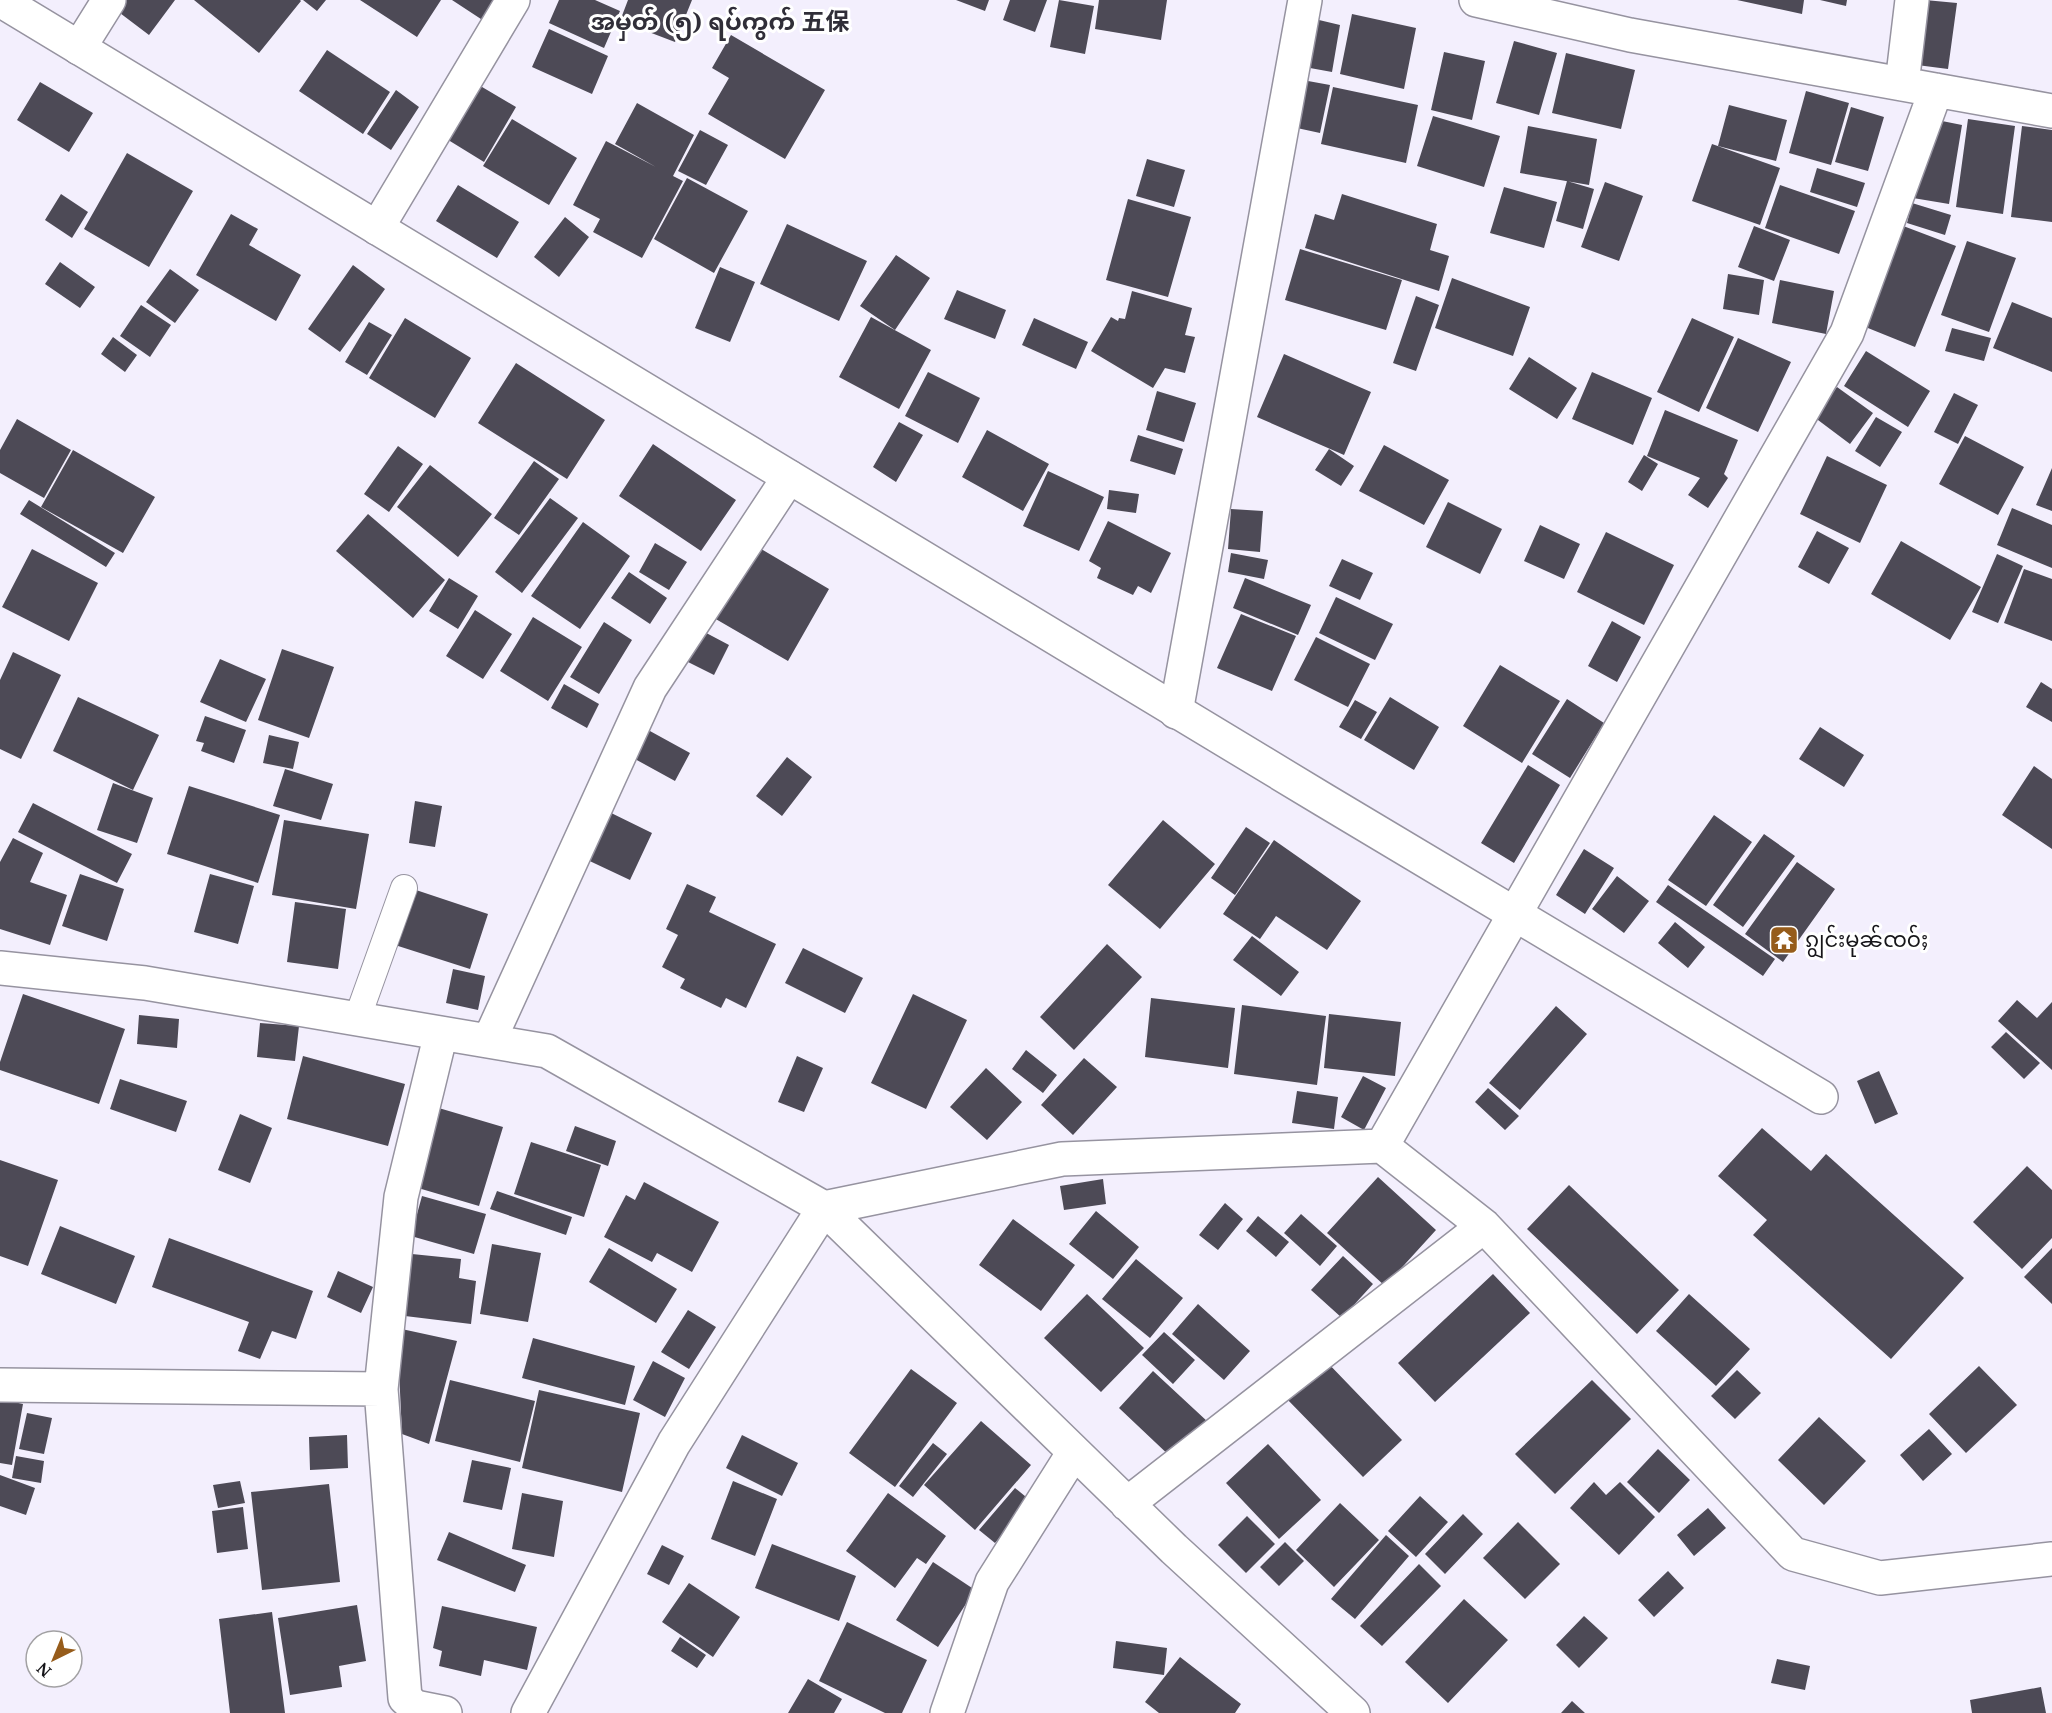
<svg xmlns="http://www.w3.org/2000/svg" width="2052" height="1713" font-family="'Noto Serif','Noto Sans SC','Noto Sans Myanmar',serif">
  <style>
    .building { fill: #4d4a56 }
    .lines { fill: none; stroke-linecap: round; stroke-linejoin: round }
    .service-casing { stroke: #9693a0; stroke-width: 28 }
    .minor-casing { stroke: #9693a0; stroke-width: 36 }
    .tertiary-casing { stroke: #9693a0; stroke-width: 36 }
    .service { stroke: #fff; stroke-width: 26 }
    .minor { stroke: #fff; stroke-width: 33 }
    .tertiary { stroke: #fff; stroke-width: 33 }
    .labels { text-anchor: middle; stroke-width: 6; stroke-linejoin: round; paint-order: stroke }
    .poi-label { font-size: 21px; fill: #161519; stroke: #fff; text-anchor: start }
    .quarter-label { font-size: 24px; font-weight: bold; fill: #302e38; stroke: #fff }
  </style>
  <rect width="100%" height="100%" fill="#f3effd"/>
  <path class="building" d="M117,0H175L149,35L112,7Z
    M194,0H300L301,1L259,53Z
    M303,0H326L317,11Z
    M360,0H441L417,37Z
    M452,0H498L484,21Z
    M559,0H595L620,11L604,48L549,23Z
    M628,0H692L675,42L620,21Z
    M956,0H989L985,11Z
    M1010,0H1047L1035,32L1003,20Z
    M1059,0L1094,6L1085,54L1050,47Z
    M1099,0H1167L1161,40L1095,29Z
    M1737,0H1804L1802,14Z
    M1820,0H1847L1846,6Z
    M1925,0L1957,3L1948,69L1917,65Z
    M1352,14L1416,28L1404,89L1340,74Z
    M1319,20L1340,25L1332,72L1310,68Z
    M549,29L608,56L592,94L532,67Z
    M731,35L825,90L785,159L708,114L729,78L712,68Z
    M1514,41L1557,53L1539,115L1496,103Z
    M327,50L390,92L363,134L299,91Z
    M1444,52L1485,61L1472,120L1431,110Z
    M1566,53L1635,70L1621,129L1552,113Z
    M1308,81L1330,85L1320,133L1297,128Z
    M40,82L93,113L69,152L17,120Z
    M477,84L516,107L484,162L445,138Z
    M1333,87L1418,105L1406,163L1321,144Z
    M396,90L419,107L391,150L367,134Z
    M1806,91L1849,103L1831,165L1789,153Z
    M637,103L694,135L673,176L683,181L642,258L593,232L600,219L573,205L606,141L656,167L615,144Z
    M1729,105L1787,120L1776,161L1718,146Z
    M1851,107L1884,117L1868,171L1835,162Z
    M1433,116L1500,136L1484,187L1417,166Z
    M1927,118L1962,125L1949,204L1913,198Z
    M512,119L577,158L549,205L483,166Z
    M1968,119L2015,126L2003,214L1956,207Z
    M1528,126L1597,139L1589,185L1520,173Z
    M2022,126L2052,130V222L2011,217Z
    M700,130L728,145L706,185L678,171Z
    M1712,144L1780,168L1760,225L1692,201Z
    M127,153L193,191L149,267L84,229Z
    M1147,159L1185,170L1174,207L1136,196Z
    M1817,168L1865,183L1857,207L1810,192Z
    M687,178L748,211L714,273L654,239Z
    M1567,181L1594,189L1583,229L1556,221Z
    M1605,182L1643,196L1619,261L1581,247Z
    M458,185L519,222L497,258L436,221Z
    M1780,185L1855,211L1839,254L1765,228Z
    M1504,187L1557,202L1544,248L1490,233Z
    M61,194L88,212L72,238L45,220Z
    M1342,194L1437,224L1430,250L1449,256L1439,291L1305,248L1315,214L1334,220Z
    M1128,199L1191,217L1168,297L1106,280Z
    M1912,203L1951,215L1945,235L1907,223Z
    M231,214L258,229L249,245L301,275L276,321L196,275Z
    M565,217L589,237L559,277L534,257Z
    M787,224L867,261L839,321L760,284Z
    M1898,224L1956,246L1915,347L1858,324Z
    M1754,226L1790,240L1774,281L1738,267Z
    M1967,241L2016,258L1989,332L1941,315Z
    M1300,249L1402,280L1386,330L1285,300Z
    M896,255L930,278L895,330L860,306Z
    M60,262L95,287L80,308L45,284Z
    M353,265L385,289L340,352L308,329Z
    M720,267L755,282L730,342L695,328Z
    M170,269L199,290L175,323L146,302Z
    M1728,274L1764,280L1759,315L1723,309Z
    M1452,278L1530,307L1513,356L1435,328Z
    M1780,280L1834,291L1826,334L1772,323Z
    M957,290L1006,310L995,339L944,319Z
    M1132,291L1192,308L1185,335L1195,337L1185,373L1165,368L1153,388L1091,351L1111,317L1118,321L1119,318L1125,319Z
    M1416,296L1439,305L1416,371L1393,363Z
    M2012,302L2052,318V372L1993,348Z
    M141,305L171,325L150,357L120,336Z
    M871,317L931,350L899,409L839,377Z
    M405,318L471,358L435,418L369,378Z
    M1034,318L1088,342L1076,369L1022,345Z
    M1692,318L1734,337L1699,412L1657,392Z
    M369,322L392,335L367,375L345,362Z
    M1952,328L1991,338L1984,361L1945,351Z
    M113,337L137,355L125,372L101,354Z
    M1738,338L1791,362L1758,432L1706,408Z
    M1866,351L1930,391L1908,427L1844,386Z
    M1284,354L1371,392L1344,455L1257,417Z
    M1529,357L1577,388L1557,419L1509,389Z
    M516,363L605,420L567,479L478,423Z
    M928,372L980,398L958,443L905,416Z
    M1592,372L1652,398L1633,445L1572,419Z
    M1837,387L1873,413L1850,444L1814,417Z
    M1157,391L1196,403L1184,442L1146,430Z
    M1954,393L1978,405L1958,444L1934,432Z
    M1665,410L1738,440L1724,474L1728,478L1708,508L1688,495L1700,478L1647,456Z
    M1876,417L1902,432L1880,467L1855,451Z
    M17,419L71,450L44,498L0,473V450Z
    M899,422L923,435L896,482L873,467Z
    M987,430L1049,464L1023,511L962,477Z
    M1138,435L1183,449L1175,475L1130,461Z
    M1965,436L2024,467L1998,515L1939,484Z
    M653,444L736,500L701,551L619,496Z
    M1384,445L1449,480L1424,525L1359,491Z
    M398,446L423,464L389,512L364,494Z
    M1329,449L1354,466L1341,486L1315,470Z
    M73,450L155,497L123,553L41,507Z
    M1644,455L1658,464L1642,491L1628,482Z
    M1827,456L1887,485L1860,543L1800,514Z
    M534,461L559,479L519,535L494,518Z
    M430,465L492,514L458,557L397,507Z
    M2052,468V511L2036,505Z
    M1048,471L1104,497L1079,551L1023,526Z
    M1109,490L1139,494L1136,513L1107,509Z
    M550,498L578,518L522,593L495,572Z
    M29,500L115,553L106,567L20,514Z
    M1448,502L1502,529L1480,574L1426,547Z
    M2012,508L2052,525V568L1997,545Z
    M1231,509L1263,511L1260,552L1228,549Z
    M368,514L445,580L413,618L336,551Z
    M1108,521L1171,553L1151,593L1138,586L1133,595L1097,578L1101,568L1089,561Z
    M583,522L630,556L580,629L531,596Z
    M1540,525L1580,544L1564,579L1524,561Z
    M1817,531L1849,548L1829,584L1798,567Z
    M1606,532L1674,565L1644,625L1577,592Z
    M1901,541L1981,587L1950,640L1871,594Z
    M655,543L687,562L669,590L639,572Z
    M756,546L829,589L788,661L714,618Z
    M32,549L98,583L69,641L2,607Z
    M1231,553L1268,560L1264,579L1228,572Z
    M1997,554L2023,566L1998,623L1972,612Z
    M1342,559L1373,573L1360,600L1329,586Z
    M2024,569L2052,579V641L2004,623Z
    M629,572L667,598L650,624L611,598Z
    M449,578L478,596L458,629L429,611Z
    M1245,578L1311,605L1298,635L1233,608Z
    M1336,597L1393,624L1375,660L1319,633Z
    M475,610L512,634L483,679L446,656Z
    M1241,614L1296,636L1272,691L1217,668Z
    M533,617L582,647L548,701L500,671Z
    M1612,621L1641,637L1617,682L1588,666Z
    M604,622L632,640L599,694L570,677Z
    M695,627L729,645L714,675L678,657Z
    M1316,637L1370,664L1348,707L1294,680Z
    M282,649L334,667L309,738L258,720Z
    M13,652L61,675L21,759L0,749V680Z
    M220,659L266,679L246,722L200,702Z
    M1500,665L1560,701L1522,763L1463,726Z
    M2041,682L2052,689V722L2026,707Z
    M564,684L599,704L587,728L551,708Z
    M78,697L159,735L133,790L53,751Z
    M1390,697L1439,727L1414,770L1364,740Z
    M1567,699L1604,723L1570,778L1532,754Z
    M1355,700L1377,712L1361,739L1339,727Z
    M205,716L246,730L234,763L201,751L204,743L196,741Z
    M639,725L690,753L675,781L624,753Z
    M1820,727L1864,755L1844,787L1799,759Z
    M269,735L299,742L293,769L263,763Z
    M787,757L812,777L782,816L756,796Z
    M1528,765L1560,785L1514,863L1481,843Z
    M2034,766L2052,779V849L2002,815Z
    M285,769L333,784L321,820L273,806Z
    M113,783L153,798L137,843L97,830Z
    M189,786L280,815L258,883L167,854Z
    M415,801L442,806L435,847L409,843Z
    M33,803L132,854L117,883L18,832Z
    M601,808L652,833L630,880L579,856Z
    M1714,815L1752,842L1706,906L1668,880Z
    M284,820L369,834L356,909L272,895Z
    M1163,820L1215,864L1160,929L1108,885Z
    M1246,827L1270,843L1235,895L1211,878Z
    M1764,834L1795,856L1743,927L1713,905Z
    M13,838L43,853L30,882L67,895L50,945L0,929V862Z
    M1274,840L1361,901L1327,950L1276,916L1260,939L1223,914Z
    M1584,849L1614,868L1585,914L1556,895Z
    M1797,862L1835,889L1783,962L1745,934Z
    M80,874L124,889L107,941L62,926Z
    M210,874L254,886L238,944L194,932Z
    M1617,876L1649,901L1624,933L1592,909Z
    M687,884L716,897L709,912L776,944L746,1008L726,998L721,1008L680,988L685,979L662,967L678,935L666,929Z
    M1668,885L1775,959L1763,976L1656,902Z
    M413,889L488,914L470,969L395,945Z
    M295,902L346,909L338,969L287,962Z
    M1675,922L1705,947L1688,968L1658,943Z
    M1252,936L1299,972L1281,996L1233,960Z
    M1107,944L1142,977L1074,1050L1040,1017Z
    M803,948L863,978L845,1013L785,983Z
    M453,969L485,976L478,1010L446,1003Z
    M23,994L125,1029L99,1104L0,1070V1062Z
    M913,994L967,1020L926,1109L871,1083Z
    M1151,998L1235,1008L1228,1068L1145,1057Z
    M2017,1000L2037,1018L2052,1002V1070L1998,1021Z
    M1242,1005L1326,1016L1317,1085L1234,1074Z
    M1556,1006L1587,1034L1520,1110L1489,1083Z
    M1329,1014L1401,1022L1395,1076L1324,1068Z
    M139,1015L179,1019L177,1048L137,1044Z
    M260,1023L299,1026L295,1061L257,1057Z
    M2006,1032L2040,1063L2024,1079L1991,1047Z
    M1026,1050L1057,1075L1043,1093L1012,1069Z
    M303,1056L405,1084L388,1146L287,1119Z
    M797,1056L823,1068L804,1112L778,1102Z
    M1084,1058L1117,1087L1073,1135L1041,1105Z
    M986,1068L1022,1102L987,1140L950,1107Z
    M1879,1071L1898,1114L1875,1124L1857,1081Z
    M1363,1076L1386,1088L1364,1130L1341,1117Z
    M120,1079L187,1101L176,1132L110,1109Z
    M1488,1088L1519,1116L1505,1130L1475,1102Z
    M1297,1091L1338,1097L1334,1129L1292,1123Z
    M432,1106L503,1127L479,1206L408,1185Z
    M240,1114L272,1128L250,1183L218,1170Z
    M575,1126L616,1141L608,1166L566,1151Z
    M1762,1128L1811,1171L1826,1154L1964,1278L1891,1359L1753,1235L1767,1220L1718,1176Z
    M531,1142L601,1165L584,1217L514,1194Z
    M0,1160L58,1180L28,1266L0,1256Z
    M2027,1166L2052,1190V1238L2022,1269L1973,1222Z
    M1378,1177L1436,1230L1385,1286L1327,1233Z
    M1103,1179L1106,1204L1064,1210L1060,1186Z
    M644,1182L719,1222L692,1272L657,1253L652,1262L604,1237L626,1195L635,1200Z
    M1569,1185L1679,1290L1637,1334L1527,1229Z
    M497,1191L572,1217L566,1235L490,1209Z
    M422,1196L486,1214L474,1254L411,1236Z
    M1225,1203L1243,1219L1218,1250L1199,1235Z
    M1096,1211L1139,1247L1113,1279L1069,1244Z
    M1301,1214L1337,1246L1320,1266L1284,1233Z
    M1258,1216L1289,1242L1276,1257L1246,1231Z
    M1013,1219L1075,1265L1041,1311L979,1265Z
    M60,1226L135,1256L116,1304L41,1274Z
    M169,1238L313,1291L296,1339L272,1331L260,1359L238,1351L249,1322L152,1287Z
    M492,1244L541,1253L528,1322L480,1314Z
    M609,1248L677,1289L656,1323L589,1282Z
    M2052,1248V1304L2024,1277Z
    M412,1254L461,1259L459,1278L476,1281L471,1324L405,1316Z
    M1343,1256L1373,1284L1342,1318L1311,1290Z
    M1136,1259L1183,1298L1150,1338L1102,1299Z
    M338,1271L373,1287L361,1313L327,1297Z
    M1493,1274L1530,1313L1435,1402L1398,1363Z
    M1087,1294L1144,1348L1101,1392L1044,1338Z
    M1689,1294L1750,1349L1716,1386L1656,1331Z
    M1198,1304L1250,1351L1224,1380L1172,1334Z
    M688,1310L716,1327L689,1369L661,1352Z
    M397,1328L457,1341L429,1444L402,1434Z
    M1164,1332L1195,1360L1173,1384L1142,1355Z
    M533,1338L635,1366L625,1405L522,1378Z
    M1324,1359L1402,1440L1363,1477L1285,1397Z
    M653,1361L685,1378L665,1417L633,1400Z
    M1979,1366L2017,1405L1966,1453L1929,1414Z
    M911,1369L957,1403L895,1487L849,1453Z
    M1737,1370L1761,1393L1735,1419L1711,1396Z
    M1153,1371L1208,1422L1174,1460L1119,1408Z
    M450,1380L535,1401L520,1462L435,1441Z
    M1592,1380L1631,1419L1555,1494L1515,1454Z
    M539,1390L640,1413L622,1492L522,1468Z
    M0,1399L23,1404L12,1465L0,1463Z
    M27,1413L52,1418L44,1454L19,1449Z
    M1819,1417L1866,1461L1824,1505L1778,1460Z
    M981,1421L1031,1465L975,1530L924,1485Z
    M1929,1429L1952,1454L1923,1481L1900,1455Z
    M347,1435L348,1468L310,1470L309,1437Z
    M742,1435L798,1463L782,1496L726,1468Z
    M933,1443L947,1454L913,1497L899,1486Z
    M1268,1444L1321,1500L1279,1539L1226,1483Z
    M1658,1449L1690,1480L1659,1513L1627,1482Z
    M16,1456L44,1461L41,1483L12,1478Z
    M472,1460L511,1468L502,1510L463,1502Z
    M0,1475L35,1488L26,1515L0,1506Z
    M240,1481L245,1503L218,1508L213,1485Z
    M733,1481L777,1499L755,1556L711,1539Z
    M1594,1482L1606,1495L1620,1482L1655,1517L1619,1555L1570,1508Z
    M329,1484L340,1582L262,1590L251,1492Z
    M1015,1488L1031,1501L995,1543L979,1530Z
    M522,1493L563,1501L554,1557L512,1549Z
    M888,1493L946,1536L926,1564L917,1558L895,1588L846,1551Z
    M1420,1496L1448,1522L1416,1557L1388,1531Z
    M1340,1503L1379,1540L1334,1587L1296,1550Z
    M243,1507L248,1549L217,1553L212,1511Z
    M1708,1508L1726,1528L1694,1556L1677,1535Z
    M1463,1514L1483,1534L1445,1574L1425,1554Z
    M1247,1516L1275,1544L1246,1573L1218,1545Z
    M1518,1522L1560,1564L1525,1599L1483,1558Z
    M449,1532L526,1565L515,1592L437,1560Z
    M1386,1535L1409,1556L1355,1619L1331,1599Z
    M1285,1542L1304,1561L1279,1586L1260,1567Z
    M772,1544L856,1576L839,1621L755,1588Z
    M662,1545L684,1556L669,1585L647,1574Z
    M933,1562L975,1590L938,1647L896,1620Z
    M1419,1564L1441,1586L1382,1646L1360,1626Z
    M1668,1571L1684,1588L1654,1617L1638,1600Z
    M689,1583L740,1617L713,1657L662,1622Z
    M1464,1599L1508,1640L1448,1703L1405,1662Z
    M357,1605L366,1661L339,1666L342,1687L290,1695L278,1618Z
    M442,1606L537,1627L527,1670L484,1660L481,1676L439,1666L442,1651L433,1648Z
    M272,1612L285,1713H230L219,1619Z
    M1584,1616L1608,1638L1579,1668L1556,1645Z
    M847,1622L927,1660L902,1713H885L819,1681Z
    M680,1637L706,1655L697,1668L671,1651Z
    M1116,1641L1167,1648L1164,1675L1113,1668Z
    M1180,1657L1241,1704L1235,1713H1159L1145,1702Z
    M1777,1659L1810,1666L1805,1690L1771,1683Z
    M808,1679L842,1699L834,1713H788Z
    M2041,1687L2046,1713H1972L1970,1700Z
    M1572,1701L1585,1713H1561Z"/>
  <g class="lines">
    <g class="service-casing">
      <path id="service" d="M357,1019L404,888"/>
    </g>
    <g class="minor-casing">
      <path id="minor" d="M1476,0L1630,35L2052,111
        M79,48L109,0
        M1902,84L1912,0
        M377,228L513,0
        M1176,712L1305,0
        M0,968L145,983L547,1051L824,1208L1174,1549L1353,1713
        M441,1033L401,1197L381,1389L405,1698L415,1707L445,1713
        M489,1041L650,688L789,477
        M1382,1146L1847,333L1936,90
        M0,1385L381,1389
        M1127,1504L1484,1226
        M528,1713L674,1443L824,1208L1062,1159L1382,1146L1484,1226L1793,1554L1880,1578L2052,1559
        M947,1713L992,1582L1074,1452"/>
    </g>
    <g class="tertiary-casing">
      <path id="tertiary" d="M0,0L1324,800L1821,1097"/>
    </g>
    <use href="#service" class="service"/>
    <use href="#minor" class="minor"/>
    <use href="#tertiary" class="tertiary"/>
  </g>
  <defs>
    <g id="temple-square" transform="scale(1.5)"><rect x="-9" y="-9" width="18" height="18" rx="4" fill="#965c1b" stroke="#fff"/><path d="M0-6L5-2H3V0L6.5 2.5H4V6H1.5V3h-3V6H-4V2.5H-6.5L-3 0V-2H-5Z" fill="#fff"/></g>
  </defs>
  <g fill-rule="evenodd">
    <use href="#temple-square" x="1784" y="940"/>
  </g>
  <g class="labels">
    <g class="poi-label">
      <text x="1805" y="947">ၵျွင်းမုၼ်ၸဝ်ႈ</text>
    </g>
    <g class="quarter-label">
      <text x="720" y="30">အမှတ် (၅) ရပ်ကွက် 五保</text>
    </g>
  </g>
  <g transform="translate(54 1659) rotate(223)"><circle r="28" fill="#ffffff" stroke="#a2a1a3" stroke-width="1.5"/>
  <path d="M0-4.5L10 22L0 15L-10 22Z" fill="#965c1b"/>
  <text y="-9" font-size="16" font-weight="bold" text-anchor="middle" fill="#161519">N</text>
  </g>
</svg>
